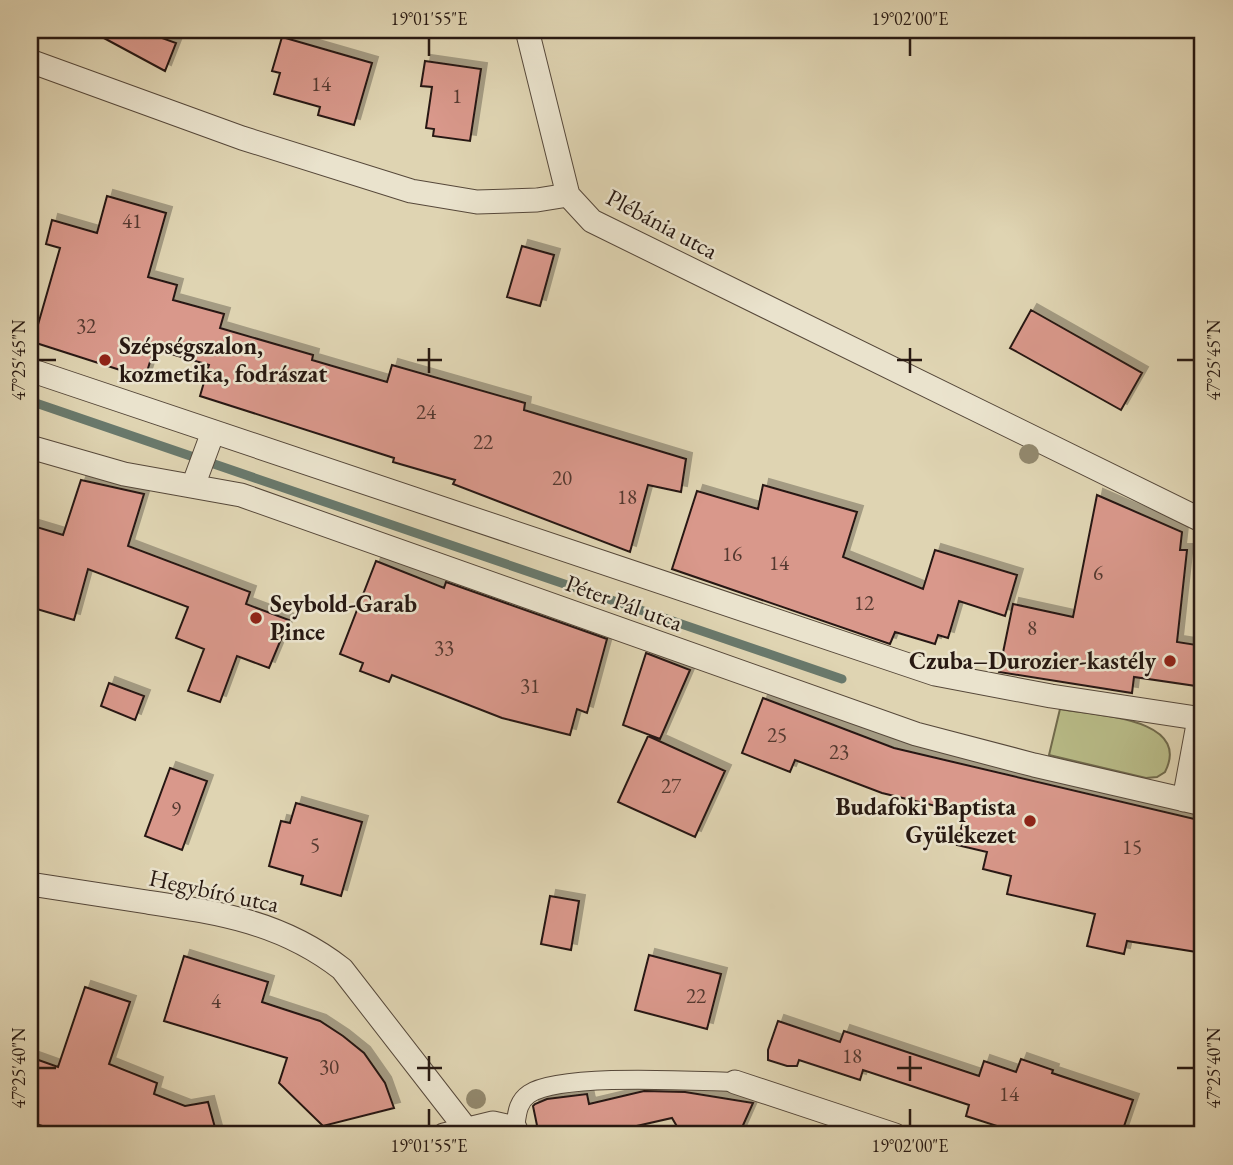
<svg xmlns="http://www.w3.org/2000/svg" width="1233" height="1165" font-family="'EB Garamond',serif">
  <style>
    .green { fill: #b8bb87; stroke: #706a4c; stroke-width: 2 }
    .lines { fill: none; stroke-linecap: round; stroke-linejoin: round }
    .stream { stroke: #69796c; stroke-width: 9 }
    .building { fill: #d9988b; stroke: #281912; stroke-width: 2; filter: url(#shadow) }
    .pedestrian-casing { stroke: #56483a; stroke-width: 20 }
    .minor-casing { stroke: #56483a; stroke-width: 25 }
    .pedestrian { stroke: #eae3cd; stroke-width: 18 }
    .minor { stroke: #eae3cd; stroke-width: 23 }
    .tree { fill: #92886d }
    .ticks { fill: none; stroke: #281912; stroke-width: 2.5 }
    .poi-dot { fill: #8f2418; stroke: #eae3cd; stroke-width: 2.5 }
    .labels { text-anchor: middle; stroke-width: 5; stroke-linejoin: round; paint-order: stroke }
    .number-label { font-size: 21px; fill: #543930 }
    .street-label { font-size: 24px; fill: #281912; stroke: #eae3cd }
    .poi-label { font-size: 24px; font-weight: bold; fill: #281912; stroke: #eae3cd; text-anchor: start }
    .neatline { fill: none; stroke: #281912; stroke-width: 2.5 }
    .ticks-label { font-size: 18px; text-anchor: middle; fill: #281912 }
  </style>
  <defs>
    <filter id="shadow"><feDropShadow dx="6" dy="-6" stdDeviation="0" flood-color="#0004"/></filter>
  </defs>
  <rect width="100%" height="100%" fill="#dfd4b2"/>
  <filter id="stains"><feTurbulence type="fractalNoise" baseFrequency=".00286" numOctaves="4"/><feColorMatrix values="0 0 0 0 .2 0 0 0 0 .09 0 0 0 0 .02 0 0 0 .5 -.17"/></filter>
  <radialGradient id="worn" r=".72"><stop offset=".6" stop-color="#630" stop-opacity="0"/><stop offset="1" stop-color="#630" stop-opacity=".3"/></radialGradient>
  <path class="green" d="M1060,709C1092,715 1193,717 1165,772L1157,777L1146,778L1049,755Z"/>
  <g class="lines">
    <path class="stream" d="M30,401L842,679"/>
  </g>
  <path class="building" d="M89,30H140L176,43L165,71Z
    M282,37L372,63L354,125L318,115L320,107L274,94L280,73L272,71Z
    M425,61L481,69L470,141L433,136L434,129L426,128L432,87L421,86Z
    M107,196L166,213L148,277L177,285L173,300L224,314L220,328L313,355L312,360L387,382L392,365L525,403L524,410L686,459L681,492L648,485L630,552L453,484L455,480L393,462L394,458L200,396L209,365L154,349L145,378L33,342L60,248L46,244L52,220L97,233Z
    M522,246L554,255L540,306L507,297Z
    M1031,310L1142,373L1121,410L1010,348Z
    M81,480L144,494L128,546L250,592L246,604L289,620L269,668L237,656L220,702L188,691L204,649L176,638L188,607L88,569L74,620L30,607V525L63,535Z
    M763,485L857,512L843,557L923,589L935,550L1017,575L1005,616L959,601L948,638L938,635L935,644L895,632L890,644L672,569L697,491L758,509Z
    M1097,495L1182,532L1180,550H1187L1177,642L1203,646V687L1134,677L1132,693L999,672L1013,604L1073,617Z
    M376,561L444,588L446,582L607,639L587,713L577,709L570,735L502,718L392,675L389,682L360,671L363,663L340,654Z
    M646,653L690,670L660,739L623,725Z
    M109,683L144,696L135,720L101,706Z
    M763,698L894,748L1203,821V953L1127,941L1124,954L1087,946L1095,914L1007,894L1011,876L983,869L987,852L957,845L965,813L882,793L795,760L790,772L742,753Z
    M648,736L725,771L695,837L618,802Z
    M170,768L207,781L182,850L145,836Z
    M296,803L362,822L341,896L301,884L303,876L269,866L281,821L290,823Z
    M550,896L579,901L571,950L541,944Z
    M649,955L721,974L707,1029L635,1010Z
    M184,956L268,982L262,1002L320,1021L343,1036L364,1053L385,1083L394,1108L323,1126L279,1083L287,1058L164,1021Z
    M85,987L130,1002L109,1064L157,1083L154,1094L185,1106L208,1102L217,1135H70L30,1122V1057L58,1067Z
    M778,1021L840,1042L844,1031L979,1076L984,1061L1016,1072L1021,1059L1053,1070L1052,1073L1133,1100L1121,1135H1025L966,1116L969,1105L863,1070L860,1080L799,1060L797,1066H787L768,1060V1050Z
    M644,1091L685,1092L753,1103L740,1132L734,1135H682L672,1118L597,1135H539L533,1106L535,1104L547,1099L587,1094L589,1104Z"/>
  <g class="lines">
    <g class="pedestrian-casing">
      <path id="pedestrian" d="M515,1128C517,1115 517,1102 529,1094C560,1073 693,1081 735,1082"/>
    </g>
    <g class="minor-casing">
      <path id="minor" d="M527,30L568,195L592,221L1203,521
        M30,61L242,138L411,191L477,202L537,200L568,195
        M30,370L935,674L1051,696L1203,719
        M30,447L124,474L241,495L916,734L1034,765L1203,804
        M193,486L213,432
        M1184,800L1199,719
        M30,884C69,890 108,896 147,902C220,913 282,922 342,969L467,1130
        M735,1082L895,1135
        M444,1135L493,1123L515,1128L518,1135"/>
    </g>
    <use href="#pedestrian" class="pedestrian"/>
    <use href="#minor" class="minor"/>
  </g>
  <g class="tree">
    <circle cx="1029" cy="454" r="10"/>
    <circle cx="476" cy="1099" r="10"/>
  </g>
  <path class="ticks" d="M429,38V56M910,38V56M429,348V373M910,348V373M38,360H56M417,360H442M897,360H922M1177,360H1194M429,1056V1081M910,1056V1081M38,1068H56M417,1068H442M897,1068H922M1177,1068H1194M429,1109V1126M910,1109V1126"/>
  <g class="poi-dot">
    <circle cx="105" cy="360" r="7"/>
    <circle cx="256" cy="618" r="7"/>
    <circle cx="1170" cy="661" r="7"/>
    <circle cx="1030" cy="821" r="7"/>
  </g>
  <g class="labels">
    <g class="number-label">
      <text x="321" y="91">14</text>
      <text x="457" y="103">1</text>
      <text x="132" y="228">41</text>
      <text x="86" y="333">32</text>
      <text x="426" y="419">24</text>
      <text x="483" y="449">22</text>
      <text x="562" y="485">20</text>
      <text x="627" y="504">18</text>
      <text x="732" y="561">16</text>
      <text x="779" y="570">14</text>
      <text x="1098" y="580">6</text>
      <text x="864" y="610">12</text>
      <text x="1032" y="635">8</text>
      <text x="444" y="655">33</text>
      <text x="530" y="693">31</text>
      <text x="777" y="742">25</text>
      <text x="839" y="759">23</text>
      <text x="671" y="793">27</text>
      <text x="176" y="816">9</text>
      <text x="315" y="852">5</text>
      <text x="1132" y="854">15</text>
      <text x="696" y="1003">22</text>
      <text x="216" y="1008">4</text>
      <text x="852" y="1063">18</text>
      <text x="329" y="1074">30</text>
      <text x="1009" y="1101">14</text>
    </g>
    <g class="street-label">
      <text transform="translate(662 224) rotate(28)" y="8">Plébánia utca</text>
      <text transform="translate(624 603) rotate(20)" y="8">Péter Pál utca</text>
      <text transform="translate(214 891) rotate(12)" y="8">Hegybíró utca</text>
    </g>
    <g class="poi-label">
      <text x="119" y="354">Szépségszalon,<tspan x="119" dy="28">kozmetika, fodrászat</tspan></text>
      <text x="270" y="612">Seybold-Garab<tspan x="270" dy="28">Pince</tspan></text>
      <text x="1156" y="669" text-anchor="end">Czuba–Durozier-kastély</text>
      <text x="1016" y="815" text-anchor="end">Budafoki Baptista<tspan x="1016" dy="28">Gyülekezet</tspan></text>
    </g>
  </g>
  <rect width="1233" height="1165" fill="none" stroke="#dfd4b2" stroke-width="77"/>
  <rect x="38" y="38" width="1156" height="1088" class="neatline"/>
  <g class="ticks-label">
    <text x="429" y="25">19°01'55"E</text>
    <text x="910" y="25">19°02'00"E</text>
    <text transform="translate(19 360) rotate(-90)" y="6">47°25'45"N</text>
    <text transform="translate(1214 360) rotate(-90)" y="6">47°25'45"N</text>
    <text transform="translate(19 1068) rotate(-90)" y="6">47°25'40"N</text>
    <text transform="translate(1214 1068) rotate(-90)" y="6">47°25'40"N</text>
    <text x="429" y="1152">19°01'55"E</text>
    <text x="910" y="1152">19°02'00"E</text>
  </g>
  <rect width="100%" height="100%" filter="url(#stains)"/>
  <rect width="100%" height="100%" fill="url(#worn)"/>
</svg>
